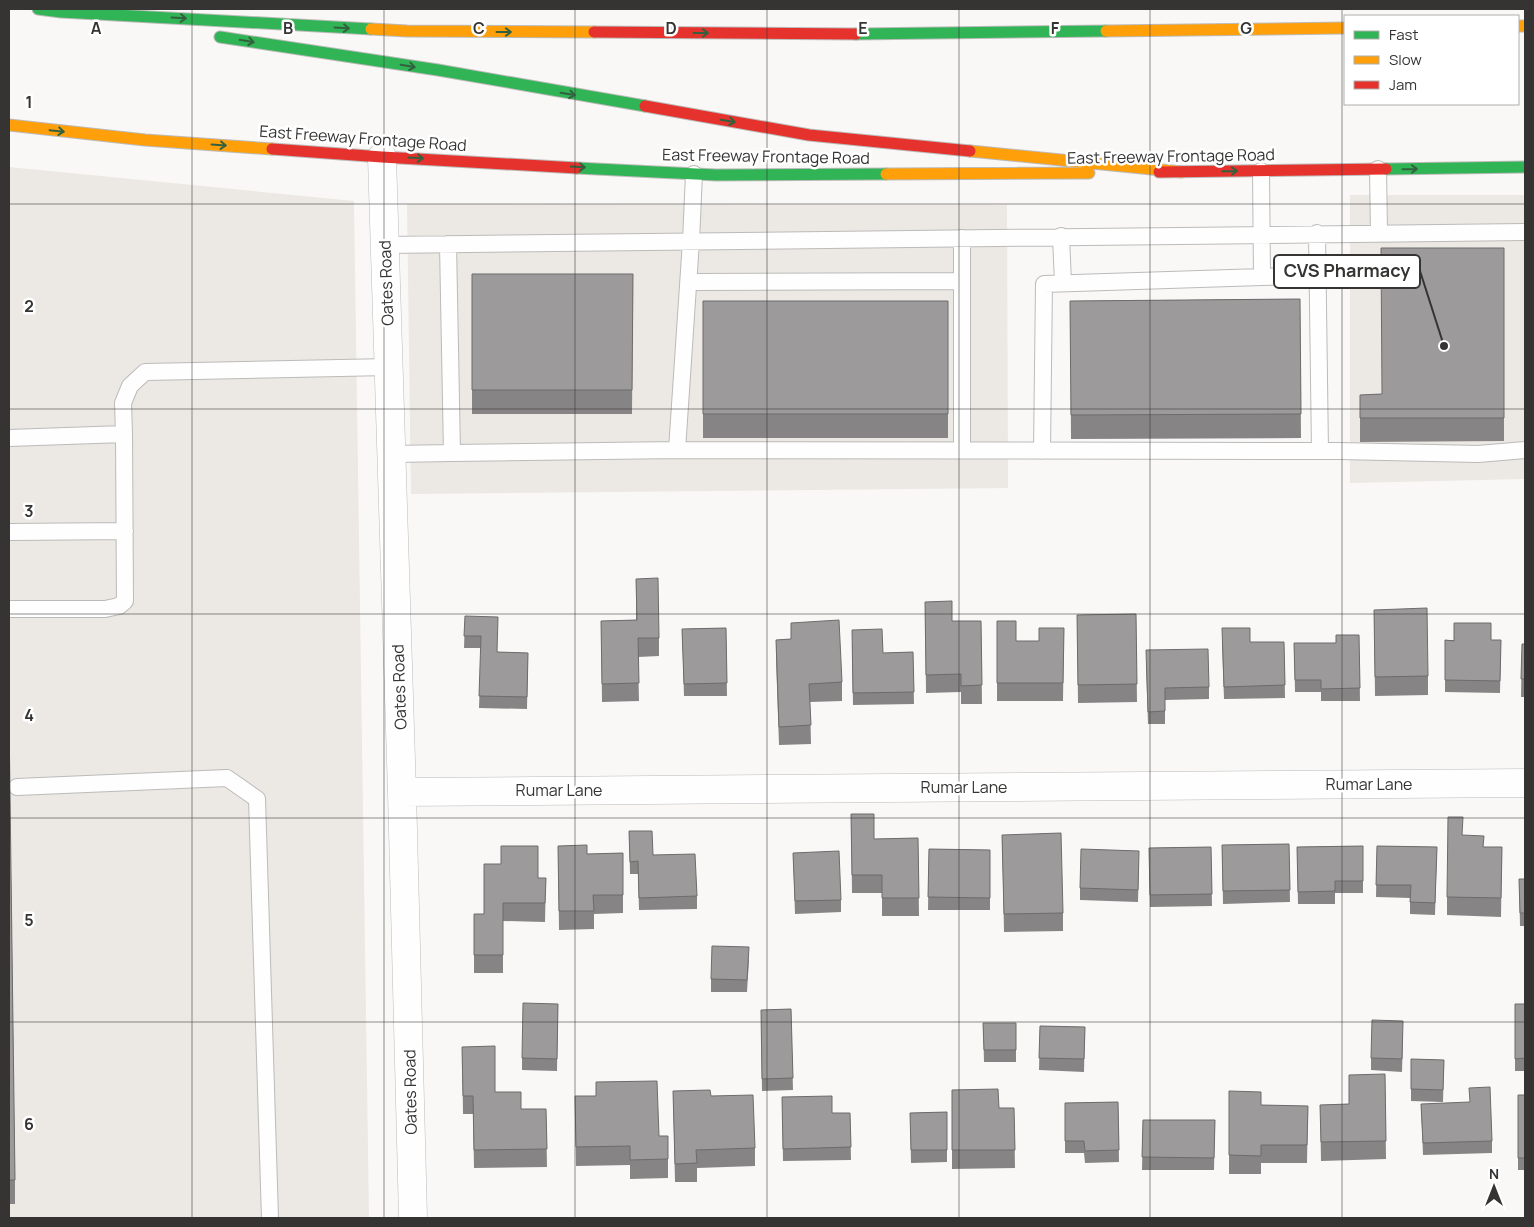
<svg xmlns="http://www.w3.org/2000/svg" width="1534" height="1227" font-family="Manrope,sans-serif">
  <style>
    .built { fill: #ece8e3 }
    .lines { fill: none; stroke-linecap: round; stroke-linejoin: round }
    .lane-casing { stroke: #bcbbba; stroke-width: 18 }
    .street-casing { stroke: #bcbbba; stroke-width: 29 }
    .fast-casing { stroke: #bcbbba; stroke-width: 13 }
    .slow-casing { stroke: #bcbbba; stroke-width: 13 }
    .jam-casing { stroke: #bcbbba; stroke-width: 13 }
    .lane { stroke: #fefefe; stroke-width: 16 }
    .street { stroke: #fefefe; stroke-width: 28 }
    .fast { stroke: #30b455; stroke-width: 11 }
    .slow { stroke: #ff9f0a; stroke-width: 11 }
    .jam { stroke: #e5322d; stroke-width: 11 }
    .wall { fill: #868484 }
    .building { fill: #9c9a9a; stroke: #6d6c6c }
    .oneway { stroke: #33613f }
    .grid { fill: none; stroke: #353433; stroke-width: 1; stroke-opacity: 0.55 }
    .labels { text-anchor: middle; stroke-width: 5; stroke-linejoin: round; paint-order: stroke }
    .street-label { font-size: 16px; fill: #353433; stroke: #fff }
    .grid-label { font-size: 16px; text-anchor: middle; font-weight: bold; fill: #353433; stroke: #fff; stroke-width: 5; stroke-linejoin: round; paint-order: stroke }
    .leader { fill: none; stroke: #353433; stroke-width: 2 }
    .callout-dot { fill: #353433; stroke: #fff; stroke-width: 2 }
    .callout { fill: #fff; stroke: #353433; stroke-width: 2 }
    .callout-label { font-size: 18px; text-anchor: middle; font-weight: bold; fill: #353433 }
  </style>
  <rect width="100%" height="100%" fill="#f9f8f7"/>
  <path class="built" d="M9,167L354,201L369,1218H9Z
    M1350,195H1525V479L1350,483Z
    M407,204L1007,205L1008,488L411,494Z"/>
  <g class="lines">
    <g class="lane-casing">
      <path id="lane" d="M1378,169L1379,232
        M1317,233L1320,451
        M1061,236L1063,283
        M962,238V450
        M385,245L1525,232
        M1262,277L1318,276
        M689,282L962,281
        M9,438L124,434L123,403L130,386L145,372L389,367
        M677,450L1339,451L1478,454L1525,450
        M1042,451L1044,284L1262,277L1261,171
        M452,453L677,450L691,241L694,174
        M392,454L452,453L448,244
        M9,532L125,531
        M9,609H105L119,606L125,601L124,434
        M17,787L227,778L257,799L270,1218"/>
    </g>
    <g class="street-casing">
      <path id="street" d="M382,157L402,792L413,1218
        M402,792L1525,783"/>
    </g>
    <g class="fast-casing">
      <path id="fast" d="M38,9L61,12L371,29
        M856,34L1106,31
        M220,37L438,70L645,106
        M577,168L716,175L886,174
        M1386,169L1525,167"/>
    </g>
    <g class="slow-casing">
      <path id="slow" d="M1518,26H1525
        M371,29L407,31L594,32
        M1106,31L1345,28
        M9,125L145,140L272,149
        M970,151L1182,172
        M886,174L1089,173"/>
    </g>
    <g class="jam-casing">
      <path id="jam" d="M594,32L856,34
        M645,106L809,135L970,151
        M272,149L382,157L577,168
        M1159,172L1386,169"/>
    </g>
    <use href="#lane" class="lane"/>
    <use href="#street" class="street"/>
    <use href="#fast" class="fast"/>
    <use href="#slow" class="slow"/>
    <use href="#jam" class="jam"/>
  </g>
  <path class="wall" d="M1504,248V441L1360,442V395L1382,394Z
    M472,274H633L632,414H472Z
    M1300,299L1301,438L1071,439L1070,301Z
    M703,301H948V438H703Z
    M636,579L659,638V656L638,657L639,701L602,702L601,621L636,620Z
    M925,602L952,621H981L982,704H961V692L926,693Z
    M1374,610L1428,676V695L1375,696Z
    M1136,614L1137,702L1078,703L1077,615Z
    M465,616L498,652L528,653L527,709L479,708L481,648H464Z
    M997,621L1016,641H1039L1064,628L1063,701H997Z
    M791,623L842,682V701L810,702L811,744L779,745L776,658V640L791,639Z
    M726,628L727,696H684L682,629Z
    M1359,635L1360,701H1321V692H1295L1294,643H1336Z
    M1445,640H1501L1500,693L1445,692Z
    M1222,641L1250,642H1284L1285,698L1224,699Z
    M852,642L883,653L913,652L914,704L853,705Z
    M1522,644H1525V697H1521Z
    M1146,663L1209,687V699L1165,700V724H1148Z
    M9,716L15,1180V1204H9Z
    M851,814L874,839L918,838L919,916H882V893H852Z
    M629,831L697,896V909L639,910L638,874H630Z
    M1002,835L1063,913V931L1004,932Z
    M1463,835L1484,847H1502L1501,917L1447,915V897Z
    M1289,844L1290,902L1223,904L1222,845Z
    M558,846L587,854L623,853V913L594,914V929L559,930Z
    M1363,846V893H1335V904H1298L1297,847Z
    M1377,846L1437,847L1435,915L1410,914V898L1376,897Z
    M1211,847L1212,906L1150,907L1149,848Z
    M929,849L990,850V910H928Z
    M793,853L841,900V912L795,914Z
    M1139,863L1138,902L1080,900V888Z
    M538,878H546L545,922L503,921V973H474V914H484Z
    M1519,879H1525V926H1520Z
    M749,959L747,992H711V979Z
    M558,1004L557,1071L522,1070V1058Z
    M1515,1004H1525V1071H1515Z
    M791,1009L793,1090L762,1091L761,1010Z
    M983,1023H1016V1062H984Z
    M1040,1026L1085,1027L1084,1072L1039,1070Z
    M1403,1033L1402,1072L1371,1070V1058Z
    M462,1047L495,1092L521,1109H546L547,1167L474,1168L473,1114H463Z
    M1411,1059L1444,1060L1443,1102L1411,1101Z
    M1385,1074L1386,1159L1321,1161L1320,1105L1349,1104Z
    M596,1082L659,1136H668V1178L630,1179V1165L576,1166L575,1096H596Z
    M952,1090L999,1108H1014L1015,1168L952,1169Z
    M673,1091L711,1096L755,1148V1166L697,1168V1182H675Z
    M1229,1091L1261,1105L1308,1106L1307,1163H1261V1174H1229Z
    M1518,1095H1525V1170H1518Z
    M782,1097L832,1113H850L851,1160L783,1161Z
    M1118,1102L1119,1162L1085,1163L1084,1153H1065V1103Z
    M1421,1104L1492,1141V1153L1423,1155Z
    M947,1112V1162L911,1163L910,1113Z
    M1143,1120H1215L1214,1170H1142Z"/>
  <path class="building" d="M1381,248H1504V418H1360V395L1382,394Z
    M472,274H633L632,390H472Z
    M1300,299L1301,414L1071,415L1070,301Z
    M703,301H948V414H703Z
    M658,578L659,638H638L639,683L602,684L601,621L637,620L636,579Z
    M952,601V621H981L982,685L961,686V674L926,675L925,602Z
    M1427,608L1428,676L1375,677L1374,610Z
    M1136,614L1137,684L1078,685L1077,615Z
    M465,616L498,617L497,652L528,653L527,697L479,696L481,636H464Z
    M839,620L842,682L809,684L811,725L779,727L776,640L791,639V623Z
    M997,621H1016V641H1039V628H1064L1063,683H997Z
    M1454,623H1491V640H1501L1500,681L1445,680V640L1454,641Z
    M726,628L727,683L684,684L682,629Z
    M1222,628H1250V642H1284L1285,685L1224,687Z
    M882,629L883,653L913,652L914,692L853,693L852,630Z
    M1336,635H1359L1360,688L1321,689V680H1295L1294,643H1336Z
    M1522,644H1525V679H1521Z
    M1208,649L1209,687L1165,688V711L1148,712L1146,650Z
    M9,716L15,1180H9Z
    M851,814H874V839L918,838L919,898H882V875H852Z
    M1448,817H1463L1462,835L1484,836L1483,847H1502L1501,898L1447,897Z
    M629,831H652L653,855L695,854L697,896L639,898L638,861L630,862Z
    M1061,833L1063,913L1004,914L1002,835Z
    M1289,844L1290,890L1223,891L1222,845Z
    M587,845V854L623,853V895H593L594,911H559L558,846Z
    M501,846H538V878H546L545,903H503V955H474V914H484V864H501Z
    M1363,846V881H1335V891L1298,892L1297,847Z
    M1377,846L1437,847L1435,903L1410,902L1411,885H1376Z
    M1211,847L1212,894L1150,895L1149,848Z
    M929,849L990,850V898L928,897Z
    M1081,849L1139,851L1138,890L1080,888Z
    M839,851L841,900L795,901L793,853Z
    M1519,879H1525V913H1520Z
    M712,946L749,947L747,980L711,979Z
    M523,1003L558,1004L557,1059L522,1058Z
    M1515,1004H1525V1058L1515,1059Z
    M791,1009L793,1078L762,1079L761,1010Z
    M1372,1020L1403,1021L1402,1059L1371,1058Z
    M983,1023H1016V1050H984Z
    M1040,1026L1085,1027L1084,1059L1039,1058Z
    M495,1046V1092H521V1109H546L547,1149L474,1150L473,1096H463L462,1047Z
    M1411,1059L1444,1060L1443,1090L1411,1089Z
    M1385,1074L1386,1141L1321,1142L1320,1105L1349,1104V1075Z
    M657,1081L659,1136H668V1159L630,1160V1146L576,1147L575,1096H596V1082Z
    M1490,1087L1492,1141L1423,1143L1421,1104L1470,1102L1469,1088Z
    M998,1089L999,1108H1014L1015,1150H952V1090Z
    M710,1090L711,1096L753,1095L755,1148L696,1150L697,1163L675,1164L673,1091Z
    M1229,1091L1261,1092V1105L1308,1106L1307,1145H1261V1156L1229,1155Z
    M1518,1095H1525V1158H1518Z
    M832,1096V1113H850L851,1147L783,1149L782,1097Z
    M1118,1102L1119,1150L1085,1151L1084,1141H1065V1103Z
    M947,1112V1150H911L910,1113Z
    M1143,1120H1215L1214,1158L1142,1157Z"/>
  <defs><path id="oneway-shaft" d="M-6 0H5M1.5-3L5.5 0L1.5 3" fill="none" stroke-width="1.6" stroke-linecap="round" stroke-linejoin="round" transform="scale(1.25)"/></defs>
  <g class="oneway">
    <use href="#oneway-shaft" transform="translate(179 18) rotate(3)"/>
    <use href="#oneway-shaft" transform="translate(342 28) rotate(3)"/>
    <use href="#oneway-shaft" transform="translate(504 32)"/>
    <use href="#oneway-shaft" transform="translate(701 33)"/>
    <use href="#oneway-shaft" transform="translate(247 41) rotate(9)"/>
    <use href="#oneway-shaft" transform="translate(408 66) rotate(9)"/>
    <use href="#oneway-shaft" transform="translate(568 94) rotate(10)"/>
    <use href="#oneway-shaft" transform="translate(728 121) rotate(9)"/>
    <use href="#oneway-shaft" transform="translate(57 131) rotate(6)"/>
    <use href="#oneway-shaft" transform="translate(219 145) rotate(4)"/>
    <use href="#oneway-shaft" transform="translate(416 158) rotate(3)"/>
    <use href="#oneway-shaft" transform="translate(578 167) rotate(3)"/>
    <use href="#oneway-shaft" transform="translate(1410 169) rotate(-1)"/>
    <use href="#oneway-shaft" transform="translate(1230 171) rotate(-1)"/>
  </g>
  <path class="grid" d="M192,9V1218M384,9V1218M575,9V1218M767,9V1218M959,9V1218M1150,9V1218M1342,9V1218M9,204H1525M9,409H1525M9,614H1525M9,818H1525M9,1022H1525"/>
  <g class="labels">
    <g class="street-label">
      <text transform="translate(363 138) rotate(4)" y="6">East Freeway Frontage Road</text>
      <text transform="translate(766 156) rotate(1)" y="6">East Freeway Frontage Road</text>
      <text transform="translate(1171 156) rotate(-1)" y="6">East Freeway Frontage Road</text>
      <text transform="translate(386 283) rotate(-92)" y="6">Oates Road</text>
      <text transform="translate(399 687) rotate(-92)" y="6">Oates Road</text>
      <text x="1369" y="790">Rumar Lane</text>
      <text x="964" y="793">Rumar Lane</text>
      <text x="559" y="796">Rumar Lane</text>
      <text transform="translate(410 1092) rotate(-91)" y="6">Oates Road</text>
    </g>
  </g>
  <g class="grid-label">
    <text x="96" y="34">A</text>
    <text x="288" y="34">B</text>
    <text x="479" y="34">C</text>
    <text x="671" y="34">D</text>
    <text x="863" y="34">E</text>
    <text x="1055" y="34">F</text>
    <text x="1246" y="34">G</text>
    <text x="29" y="108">1</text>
    <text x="29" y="312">2</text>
    <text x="29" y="517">3</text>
    <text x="29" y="721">4</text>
    <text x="29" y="926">5</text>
    <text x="29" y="1130">6</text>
  </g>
  <path class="leader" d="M1444 346L1420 271"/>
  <circle class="callout-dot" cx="1444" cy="346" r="5"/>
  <rect class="callout" x="1274" y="255" width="146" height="33" rx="5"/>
  <g class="callout-label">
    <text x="1347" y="277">CVS Pharmacy</text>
  </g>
  <rect width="1534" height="1227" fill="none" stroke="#353433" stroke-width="20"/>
  <rect x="1344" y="15" width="175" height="90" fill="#ffffff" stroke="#aeaead"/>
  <rect x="1354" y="31" width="25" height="8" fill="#30b455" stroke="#aeaead"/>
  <text x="1389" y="40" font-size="15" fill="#353433">Fast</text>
  <rect x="1354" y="56" width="25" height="8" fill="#ff9f0a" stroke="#aeaead"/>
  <text x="1389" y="65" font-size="15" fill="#353433">Slow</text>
  <rect x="1354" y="81" width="25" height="8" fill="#e5322d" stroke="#aeaead"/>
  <text x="1389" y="90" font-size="15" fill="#353433">Jam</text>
  <g transform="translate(1494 1187)" stroke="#ffffff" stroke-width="4" paint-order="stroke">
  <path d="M0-4L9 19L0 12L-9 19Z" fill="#353433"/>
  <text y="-8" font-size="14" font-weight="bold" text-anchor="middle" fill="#353433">N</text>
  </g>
</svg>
